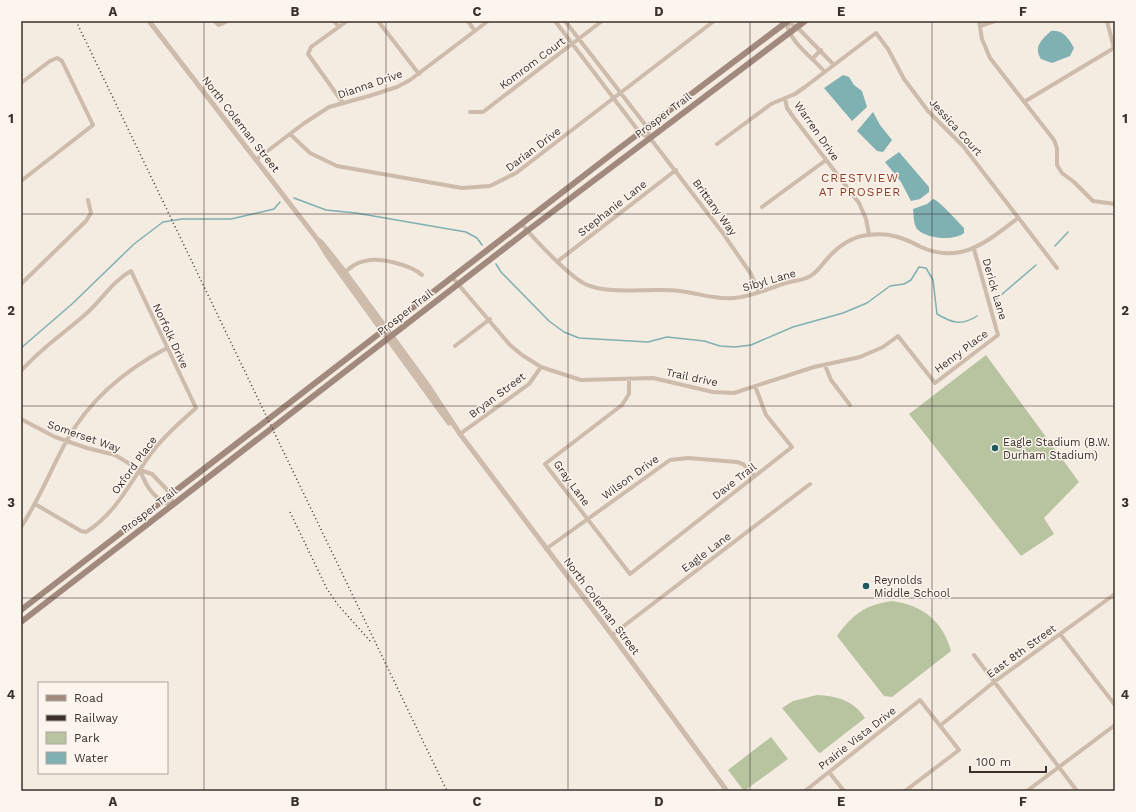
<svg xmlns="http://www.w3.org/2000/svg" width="1136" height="812" font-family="'Work Sans',sans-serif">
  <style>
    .green { fill: #b8c4a0 }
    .water { fill: #7fb0b2 }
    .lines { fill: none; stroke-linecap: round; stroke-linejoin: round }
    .stream { stroke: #7fb0b2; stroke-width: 1.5 }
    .minor { stroke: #cdbbac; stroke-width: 4 }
    .tertiary { stroke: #cdbbac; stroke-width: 5 }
    .secondary { stroke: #a18a7d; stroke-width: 6 }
    .rail { stroke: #3b302b; stroke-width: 1.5; stroke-dasharray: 1 3; stroke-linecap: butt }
    .grid { fill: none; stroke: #3b302b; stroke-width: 1; stroke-opacity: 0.55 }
    .poi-dot { fill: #1f5a5e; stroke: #fbf5ee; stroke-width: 1.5 }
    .labels { text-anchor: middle; stroke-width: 3; stroke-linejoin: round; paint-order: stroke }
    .street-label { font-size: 11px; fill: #3b302b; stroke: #fbf5ee }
    .poi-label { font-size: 11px; fill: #3b302b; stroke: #fbf5ee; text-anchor: start }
    .neighbourhood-label { font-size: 12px; letter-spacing: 1px; fill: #8c3b22; stroke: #fbf5ee }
    .neatline { fill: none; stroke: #3b302b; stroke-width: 1.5 }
    .grid-label { font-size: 13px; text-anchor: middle; font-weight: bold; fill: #3b302b }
  </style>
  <rect width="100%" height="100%" fill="#f4ebe1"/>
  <path class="green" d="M986,355L1079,482L1044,518L1054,534L1021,556L909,414Z
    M892,601C922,605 943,621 951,651L892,697L884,696L837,636C853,614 865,605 892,601Z
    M817,695C837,696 853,700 865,718L820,753L818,752L782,708L793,701Z
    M771,737L788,759L744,791L728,770Z"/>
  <path class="water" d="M1051,31C1063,29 1069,39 1074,48L1070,56L1052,63L1041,59C1033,47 1042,39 1051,31Z
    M843,75L849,77L854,85L862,91L867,107L852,121L824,88Z
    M873,112L880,125L892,140L883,152L877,151L857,131Z
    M899,152L929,187V192L920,199L911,201L901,182L885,162Z
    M933,199C940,201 957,221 964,228V233C954,241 928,239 918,230C913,225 914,216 913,209L927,204Z"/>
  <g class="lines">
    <path class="stream" d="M294,198L326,210L356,213L466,232L477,238L482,245
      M1055,246L1068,232
      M496,264L501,272L549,321L564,332L579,338L648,342L667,337L704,341L720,346L735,347L751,345L793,327L843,313L867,303L890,286L904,284L911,280L919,267L926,268L933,280L937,314C952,323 962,326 977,316
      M994,301L1036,265
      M21,348L72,304L134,244L163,222L182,219H231L274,209L280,202"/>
    <path class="minor" d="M214,21L219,25L228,21
      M334,21L339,27
      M378,21L419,74
      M468,21L475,31
      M555,21L640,133L650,138
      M565,21L647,127L650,138L722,232L751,274L759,292
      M979,21L982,39L990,58L1054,140L1057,148V165L1062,173L1074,182L1093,201L1115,204
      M786,22L797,27L833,64
      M786,22C791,44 810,55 824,71
      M980,26L995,21
      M812,59L821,50
      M21,83L50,61L57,58L62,61L93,125L21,181
      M785,98L787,108L794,118L859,203L866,219L869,234
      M1024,102L1114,48L1107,21
      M343,103L308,54L311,47L347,21
      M470,112H483L602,21
      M290,134L310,153L337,166L462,188L490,186L516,173L714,21
      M717,144L771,104L795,94L805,87L876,33L888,49L904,79L928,111L963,146L1057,268
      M257,159L303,124L329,107L369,96L397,87L410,80L488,21
      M762,207L826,160
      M522,224C533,238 569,276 585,284C610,296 651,287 680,291C698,293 715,300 734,298C751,297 767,289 783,284C791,281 799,281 806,278C816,275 821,265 828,258C838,246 853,236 869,235C889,232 904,238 921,247C961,265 988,241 1018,218
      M558,261L676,170
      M345,272C351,267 357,262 365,261C380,257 411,265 422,275
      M452,277L510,345L522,355L541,367L581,380L653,378L713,392L734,393L814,367L860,357L883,347L898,336L935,383L998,335L974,249
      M21,284L86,221L91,213L88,200
      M455,346L490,319
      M825,365L831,380L850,405
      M21,371C41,348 66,332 88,312C103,298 114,280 131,271L196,408C178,424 160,440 147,459C129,485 114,515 86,532L81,531L35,504
      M629,379V394L622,405L545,464L630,574L792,447L766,415L755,386
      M21,419L55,437L87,448L115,455L140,470L152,474L171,494L172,505C155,501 146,487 140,470
      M460,434L529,384L541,367
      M21,527C39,500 51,469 67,440C90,399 125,370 167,348
      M546,549L670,460L688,458L737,462L743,464L755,476
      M1060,634L1115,705
      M612,635L810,484
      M974,655L1077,791
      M941,725L994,682L1115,594
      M829,772L844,791
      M805,791L920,700L959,750L905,791
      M1027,791L1115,725"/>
    <path class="tertiary" d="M149,21L317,239L322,243L345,272L427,384L460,434L612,635L727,791
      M318,240L327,255L449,423"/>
    <path class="secondary" d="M21,610L617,150L788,21
      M21,622L527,231L805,21"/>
    <path class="rail" d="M76,21L447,791
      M290,512L327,589L338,605L371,642"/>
  </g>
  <path class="grid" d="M204,21V791M386,21V791M568,21V791M750,21V791M932,21V791M21,214H1115M21,406H1115M21,598H1115"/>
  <g class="poi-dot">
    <circle cx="995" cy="448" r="4"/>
    <circle cx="866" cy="586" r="4"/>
  </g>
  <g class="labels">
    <g class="street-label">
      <text transform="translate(532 63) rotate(-37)" y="4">Komrom Court</text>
      <text transform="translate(370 84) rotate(-19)" y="4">Dianna Drive</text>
      <text transform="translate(663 115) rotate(-37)" y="4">Prosper Trail</text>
      <text transform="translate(241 124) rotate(52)" y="4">North Coleman Street</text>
      <text transform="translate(956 127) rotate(48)" y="4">Jessica Court</text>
      <text transform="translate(817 131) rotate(55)" y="4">Warren Drive</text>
      <text transform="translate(533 149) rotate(-37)" y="4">Darian Drive</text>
      <text transform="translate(715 207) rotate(54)" y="4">Brittany Way</text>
      <text transform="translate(612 208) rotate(-38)" y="4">Stephanie Lane</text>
      <text transform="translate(769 280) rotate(-16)" y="4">Sibyl Lane</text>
      <text transform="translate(995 289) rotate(74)" y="4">Derick Lane</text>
      <text transform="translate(405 312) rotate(-38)" y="4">Prosper Trail</text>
      <text transform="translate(171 336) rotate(65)" y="4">Norfolk Drive</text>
      <text transform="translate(961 351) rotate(-37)" y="4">Henry Place</text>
      <text transform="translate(692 377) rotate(12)" y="4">Trail drive</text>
      <text transform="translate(497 395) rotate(-37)" y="4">Bryan Street</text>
      <text transform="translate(84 436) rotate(19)" y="4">Somerset Way</text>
      <text transform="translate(134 465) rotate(-54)" y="4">Oxford Place</text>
      <text transform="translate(630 477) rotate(-36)" y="4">Wilson Drive</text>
      <text transform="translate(734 481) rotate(-38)" y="4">Dave Trail</text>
      <text transform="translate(572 483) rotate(54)" y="4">Gray Lane</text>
      <text transform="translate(149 510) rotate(-38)" y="4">Prosper Trail</text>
      <text transform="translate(706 552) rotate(-37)" y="4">Eagle Lane</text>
      <text transform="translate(602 606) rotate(53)" y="4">North Coleman Street</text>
      <text transform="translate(1021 651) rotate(-36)" y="4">East 8th Street</text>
      <text transform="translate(857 738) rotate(-38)" y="4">Prairie Vista Drive</text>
    </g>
    <g class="poi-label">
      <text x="1003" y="446">Eagle Stadium (B.W.<tspan x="1003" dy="13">Durham Stadium)</tspan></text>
      <text x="874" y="584">Reynolds<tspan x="874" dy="13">Middle School</tspan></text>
    </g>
    <g class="neighbourhood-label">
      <text x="860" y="182">CRESTVIEW<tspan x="860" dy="14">AT PROSPER</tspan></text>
    </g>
  </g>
  <rect width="1136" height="812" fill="none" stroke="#fbf5ee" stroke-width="44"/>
  <rect x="38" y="682" width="130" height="92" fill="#fbf5ee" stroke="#aea6a0"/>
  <rect x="46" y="695" width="20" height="6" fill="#a18a7d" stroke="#aea6a0"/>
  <text x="74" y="702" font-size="12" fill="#3b302b">Road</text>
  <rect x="46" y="715" width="20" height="6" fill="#3b302b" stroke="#aea6a0"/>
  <text x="74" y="722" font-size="12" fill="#3b302b">Railway</text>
  <rect x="46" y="732" width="20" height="12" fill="#b8c4a0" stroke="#aea6a0"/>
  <text x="74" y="742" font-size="12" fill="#3b302b">Park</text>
  <rect x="46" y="752" width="20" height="12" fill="#7fb0b2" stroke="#aea6a0"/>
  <text x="74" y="762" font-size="12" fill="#3b302b">Water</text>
  <path d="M970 766v6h76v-6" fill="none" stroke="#3b302b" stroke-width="2"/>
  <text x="976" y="766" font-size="12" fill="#3b302b" stroke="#fbf5ee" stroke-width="3" paint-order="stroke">100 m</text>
  <rect x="22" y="22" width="1092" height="768" class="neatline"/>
  <g class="grid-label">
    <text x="113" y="16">A</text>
    <text x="295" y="16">B</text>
    <text x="477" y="16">C</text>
    <text x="659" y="16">D</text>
    <text x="841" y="16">E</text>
    <text x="1023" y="16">F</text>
    <text x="11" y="123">1</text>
    <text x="1125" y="123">1</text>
    <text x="11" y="315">2</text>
    <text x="1125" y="315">2</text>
    <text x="11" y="507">3</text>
    <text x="1125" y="507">3</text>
    <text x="11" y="699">4</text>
    <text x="1125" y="699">4</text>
    <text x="113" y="806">A</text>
    <text x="295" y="806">B</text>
    <text x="477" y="806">C</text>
    <text x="659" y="806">D</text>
    <text x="841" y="806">E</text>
    <text x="1023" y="806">F</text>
  </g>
</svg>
